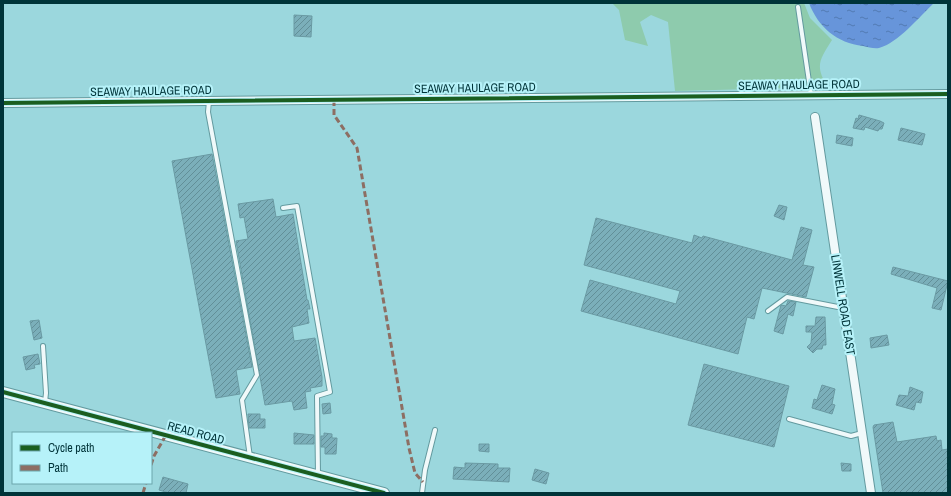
<svg xmlns="http://www.w3.org/2000/svg" width="951" height="496" font-family="'Archivo Narrow',sans-serif">
  <style>
    .grass { fill: #8ecbad }
    .water { fill: url(#water-ripples) }
    .building { fill: url(#building-hatch); stroke: #6a9aa3 }
    .lines { fill: none; stroke-linecap: round; stroke-linejoin: round }
    .service-casing { stroke: #639a9f; stroke-width: 6 }
    .minor-casing { stroke: #639a9f; stroke-width: 10 }
    .tertiary-casing { stroke: #639a9f; stroke-width: 12 }
    .service { stroke: #f0f9fa; stroke-width: 4 }
    .minor { stroke: #f0f9fa; stroke-width: 8 }
    .tertiary { stroke: #f0f9fa; stroke-width: 10 }
    .quiet { stroke: #8d6e63; stroke-width: 3; stroke-dasharray: 6 3; stroke-linecap: butt }
    .cycleway-casing { stroke: #b6f2f9; stroke-width: 6 }
    .cycleway { stroke: #1b5e20; stroke-width: 4 }
    .labels { text-anchor: middle; stroke-width: 4; stroke-linejoin: round; paint-order: stroke }
    .street-label { font-size: 12px; fill: #003439; stroke: #b6f2f9 }
  </style>
  <defs>
    <pattern id="water-ripples" width="26" height="14" patternUnits="userSpaceOnUse"><rect width="26" height="14" fill="#6795da"/><path d="M2 4q2-2 4 0t4 0M15 11q2-2 4 0t4 0" fill="none" stroke="#527ab2"/></pattern>
    <pattern id="building-hatch" width="6" height="6" patternUnits="userSpaceOnUse"><rect width="6" height="6" fill="#7bafba"/><path d="M-1 1l2-2M0 6l6-6M5 7l2-2" fill="none" stroke="#628f98"/></pattern>
  </defs>
  <rect width="100%" height="100%" fill="#9bd7dd"/>
  <path class="grass" d="M612,3H804L810,18L832,40C820,59 814,66 828,87L675,91L668,22L651,15L640,22L648,46L625,40L619,10Z"/>
  <path class="water" d="M809,3H934C919,17 898,43 879,48C874,49 868,47 863,46C837,43 818,27 809,3Z"/>
  <path class="building" d="M294,15L312,16L311,37L294,36Z
    M859,115L880,121L884,123L882,129H879L878,131L865,127L864,130L853,128L856,118L858,119Z
    M901,128L925,134L922,145L898,140Z
    M837,135L853,138L852,146L836,143Z
    M212,154L252,367L236,370L240,394L216,398L172,161Z
    M273,199L276,217L293,214L307,300H308L310,309H307L309,323L292,327L294,341L315,338L322,377V386L310,388L311,391L305,392L307,408L294,410L292,401L265,405L236,241L248,239L244,217L240,218L238,204Z
    M779,205L787,207L784,220L774,216Z
    M596,218L692,243L694,235L702,238L703,236L792,260L801,227L812,230L803,265L814,267L806,297L762,288L754,319L747,317L738,354L581,311L590,280L676,304L680,291L584,265Z
    M893,267L948,281L941,310L932,308L937,288L891,274Z
    M788,301L796,302L793,316L788,314L783,334L774,331L781,305L786,306Z
    M816,317H825L826,345H823L822,349H817L813,353L807,347L811,343L812,332H806V326H815Z
    M39,320L42,338L34,340L30,321Z
    M887,335L889,345L871,348L870,338Z
    M38,354L40,364L34,365L35,368L26,370L23,357Z
    M704,364L789,386L774,447L688,425Z
    M822,385L835,389L832,404L835,405L832,414L812,408L814,399L817,400Z
    M910,387L923,392L921,403L916,402L914,410L896,405L899,395L908,396Z
    M330,403L331,413L323,414L322,404Z
    M248,414H260V419H265V428H249Z
    M893,422L897,442L936,436L937,441L941,440L942,450L948,449V493H883L873,427L874,425Z
    M294,433L314,435V444H294Z
    M324,433L332,434V438H337L336,454H325V447H321V436H324Z
    M479,444H489V452L479,451Z
    M465,463L498,464V468H510L509,482L453,479L454,467L465,468Z
    M841,463L851,464V471H842Z
    M535,469L549,473L546,484L532,480Z
    M163,477L188,484L186,493H169L159,490Z"/>
  <g class="lines">
    <g class="service-casing">
      <path id="service" d="M798,7L811,95
        M209,101L208,112L257,375L242,400L250,457
        M283,208L297,206L330,392L317,396L318,475
        M768,311L787,297L843,308
        M43,346L46,393L45,402
        M789,419L851,436L862,433
        M422,493L425,470L435,430"/>
    </g>
    <g class="minor-casing">
      <path id="minor" d="M3,103L948,94
        M815,117L871,493"/>
    </g>
    <g class="tertiary-casing">
      <path id="tertiary" d="M3,392L384,493"/>
    </g>
    <use href="#service" class="service"/>
    <use href="#minor" class="minor"/>
    <use href="#tertiary" class="tertiary"/>
    <path class="quiet" d="M334,100V115L357,148L409,448L415,473L423,482
      M151,465L154,456L166,435
      M143,493L146,483"/>
    <g class="cycleway-casing">
      <path id="cycleway" d="M3,103L948,94
        M3,392L384,493"/>
    </g>
    <use href="#cycleway" class="cycleway"/>
  </g>
  <g class="labels">
    <g class="street-label">
      <text transform="translate(799 85) rotate(-1)" y="4">SEAWAY HAULAGE ROAD</text>
      <text transform="translate(475 88) rotate(-1)" y="4">SEAWAY HAULAGE ROAD</text>
      <text transform="translate(151 91) rotate(-1)" y="4">SEAWAY HAULAGE ROAD</text>
      <text transform="translate(843 305) rotate(81)" y="4">LINWELL ROAD EAST</text>
      <text transform="translate(196 433) rotate(15)" y="4">READ ROAD</text>
    </g>
  </g>
  <rect width="951" height="496" fill="none" stroke="#003439" stroke-width="8"/>
  <rect x="12" y="432" width="140" height="52" fill="#b6f2f9" stroke="#6da6ac"/>
  <rect x="20" y="445" width="20" height="6" fill="#1b5e20" stroke="#6da6ac"/>
  <text x="48" y="452" font-size="12" fill="#003439">Cycle path</text>
  <rect x="20" y="465" width="20" height="6" fill="#8d6e63" stroke="#6da6ac"/>
  <text x="48" y="472" font-size="12" fill="#003439">Path</text>
</svg>
